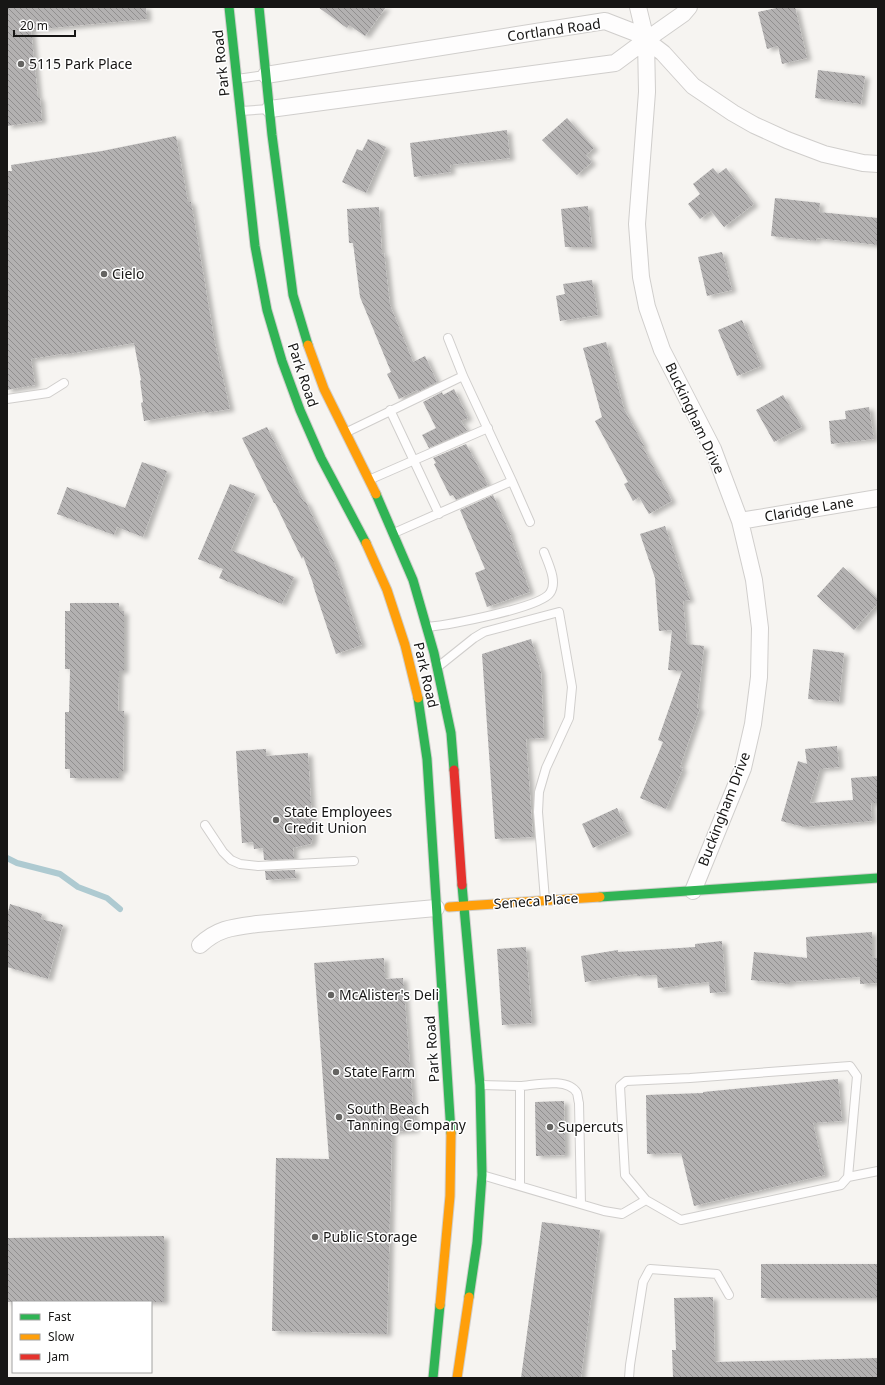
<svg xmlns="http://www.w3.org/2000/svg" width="885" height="1385" font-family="'Noto Sans',sans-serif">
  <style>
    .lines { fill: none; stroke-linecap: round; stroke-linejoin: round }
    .stream { stroke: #aecad1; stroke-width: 6 }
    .building { fill: url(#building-back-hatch); filter: url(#shadow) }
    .lane-casing { stroke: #d0cecc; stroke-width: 10 }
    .street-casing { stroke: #d0cecc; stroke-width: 18 }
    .fast-casing { stroke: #d0cecc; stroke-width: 11 }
    .slow-casing { stroke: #d0cecc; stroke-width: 11 }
    .jam-casing { stroke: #d0cecc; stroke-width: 11 }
    .lane { stroke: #fefdfd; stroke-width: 8 }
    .street { stroke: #fefdfd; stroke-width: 16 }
    .fast { stroke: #30b455; stroke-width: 9 }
    .slow { stroke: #ff9f0a; stroke-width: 9 }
    .jam { stroke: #e5322d; stroke-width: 9 }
    .poi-dot { fill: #656462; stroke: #fff; stroke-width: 1.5 }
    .labels { text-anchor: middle; stroke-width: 3; stroke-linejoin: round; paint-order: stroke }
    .street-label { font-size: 14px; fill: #171615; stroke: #fff }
    .poi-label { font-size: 14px; fill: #171615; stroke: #fff; text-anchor: start }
  </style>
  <defs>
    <pattern id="building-back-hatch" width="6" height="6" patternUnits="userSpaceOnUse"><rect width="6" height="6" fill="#b3b1b1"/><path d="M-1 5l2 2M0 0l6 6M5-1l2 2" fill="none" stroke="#918f8f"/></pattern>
    <filter id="shadow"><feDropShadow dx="4.5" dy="2.5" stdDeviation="2" flood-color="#0004"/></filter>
  </defs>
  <rect width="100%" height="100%" fill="#f6f4f1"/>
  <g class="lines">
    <path class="stream" d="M7,858L17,863L60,874L78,887L107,898L120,909"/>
  </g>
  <path class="building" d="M7,7H146L147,19L31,30L38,98H40L42,121L7,126Z
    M318,7H386L365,36L349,25L347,28Z
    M781,7H795L807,58L782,64L778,46L767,49L758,12Z
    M818,70L865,76L861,104L815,98Z
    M567,118L594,148L586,155L592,162L577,175L542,140Z
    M507,130L510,158L450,165L451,172L414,177L410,143Z
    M176,136L188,202H191L200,254L215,344L230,409L205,413V411L144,421L141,403L143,402L140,381L141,380L134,343L62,355V354L31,359L35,385L7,390V171H12L11,165L102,151Z
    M368,139L386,147L366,193L342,182L357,149L362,151Z
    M713,168L718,174L726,168L754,204L724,227L711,211L700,219L688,204L700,194L693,184Z
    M775,198L820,203L819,212L878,218V245L817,238L816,241L771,236Z
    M588,206L592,247H565L561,209Z
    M379,207L382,254L384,253L390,305L413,362L425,356L437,382L418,392L417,390L399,399L387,374L391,372L360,297L353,243H349L347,209Z
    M722,252L732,290L707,296L698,257Z
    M592,280L598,315L560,321L556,296L565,294L563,284Z
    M742,320L761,366L737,376L718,330Z
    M606,342L624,409L644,446H642L672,501L649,514L639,497L633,501L624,484L628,482L595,421L602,417L583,348Z
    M454,389L468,418L461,421L467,431L429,448L422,435L436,428L423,402L442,392L443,395Z
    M783,395L802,427L774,442L756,410Z
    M869,407L874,439L831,444L829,421L846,419L845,411Z
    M267,427L304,502H306L334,562L362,645L336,654L313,585L314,586L303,556L302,559L275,503H274L242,438Z
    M466,444L488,485L456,500L453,495L450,496L434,464L436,463L433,458Z
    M142,462L167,471L143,537L117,527L114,535L57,514L67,487L125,508Z
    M230,484L255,494L231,550L294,577L282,604L219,578L223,569L198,559Z
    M493,495L511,535H510L530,592L487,607L475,573L485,569L460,510Z
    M665,526L690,600L683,601L687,644L704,646L697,708H700L680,767L683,768L666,809L640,798L663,742L658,740L682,671L668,670L672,630L659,631L655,578L640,534Z
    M843,567L878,599V603L854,630L817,596Z
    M70,603H119V611H124V671H119L118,711H124L123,771H119V778H70V769H65V712H69L70,669H65V611H70Z
    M531,639L541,672L544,738L526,739L533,837L495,839L482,654Z
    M813,649L844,653L839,702L808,699Z
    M837,746L839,767L820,769L810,803L853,800L851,778L878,776V803H871L872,821L804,827L781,821L798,761L807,764L805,749Z
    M266,749V756L308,753L313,838L311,844L293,848L294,859L264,860L263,848L254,849L253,842L242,843L236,751Z
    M617,808L628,832L593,848L582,824Z
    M295,870L296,878L266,880L265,871Z
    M10,904L42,914L41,919L63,925L48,979L7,967V916Z
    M872,932V958H878V983L860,984V977L789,982V984L751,980L754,952L807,958L806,937Z
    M722,941L726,992L710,993L709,982L678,985V986L658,988L657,975L637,976V974L585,982L581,956L618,950V952L695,947V944Z
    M526,947L532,1023L502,1025L497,949Z
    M384,958L385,979L403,978L415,1130L392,1132L387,1334L272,1331L276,1158L329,1159L314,963Z
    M838,1079L842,1121L813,1123L825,1175L694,1206L681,1153L647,1154L646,1095L703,1093V1092Z
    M564,1101L565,1155L536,1156L535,1102Z
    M542,1222L600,1230L581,1378H521Z
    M164,1236V1302H7V1238Z
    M761,1264H878V1298H761Z
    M713,1297L715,1362L878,1358V1378H673L672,1350H676L674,1298Z"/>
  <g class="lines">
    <g class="lane-casing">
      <path id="lane" d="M237,79L265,75
        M241,111L269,109
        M7,399L48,393L64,383
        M390,410L439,514
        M347,432L463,376
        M371,479L488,428
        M512,481L530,522
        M394,533L512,481L463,376L448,338
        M427,627C448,625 540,608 550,593C558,582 548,563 544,552
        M439,666L474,638L484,632L559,612L572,687L569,718L546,768L539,792L538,812L545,900
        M205,825L223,852L231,860L240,864L258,866L354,861
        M850,1066L857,1076L848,1177L841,1185L681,1220L646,1200L625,1175L620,1086L626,1081L690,1078Z
        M481,1085L520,1086V1186
        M520,1086C535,1085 568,1077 577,1093C578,1096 578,1100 579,1103L581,1204
        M482,1175L604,1211L622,1214L646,1200
        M848,1177L878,1171
        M629,1378L630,1365L643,1282L650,1269L717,1274L729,1295"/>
    </g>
    <g class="street-casing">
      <path id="street" d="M638,7L646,40L647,92L637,224L641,277L647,307L662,350L713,449L740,521L754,580L760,628L759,677L753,724L743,768L693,891
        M689,7L683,14L646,40L663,53L693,86L733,113L754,125L787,140L824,154L863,163L878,164
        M266,75L605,21L636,33L646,40L615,63L270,109
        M740,521L878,498
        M200,945C218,928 234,927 257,924L436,908"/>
    </g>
    <g class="fast-casing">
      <path id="fast" d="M229,7L255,246L267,310L282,361L300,410L321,458L366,543
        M259,7L272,135L293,295L308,345
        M376,494L413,580L434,653L451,733L454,770
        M418,698L427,759L451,1133
        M462,885L480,1085L482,1175L477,1243L469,1297
        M600,897L878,878
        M433,1378L440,1305"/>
    </g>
    <g class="slow-casing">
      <path id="slow" d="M308,345L324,389L376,494
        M366,543L387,590L405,645L418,698
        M449,907L600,897
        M440,1305L450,1196L451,1133
        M457,1378L469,1297"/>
    </g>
    <g class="jam-casing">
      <path id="jam" d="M454,770L462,885"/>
    </g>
    <use href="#lane" class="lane"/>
    <use href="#street" class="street"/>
    <use href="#fast" class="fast"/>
    <use href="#slow" class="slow"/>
    <use href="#jam" class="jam"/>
  </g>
  <g class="poi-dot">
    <circle cx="21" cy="64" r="4"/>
    <circle cx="104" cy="274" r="4"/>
    <circle cx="276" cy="820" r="4"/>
    <circle cx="331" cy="995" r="4"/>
    <circle cx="336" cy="1072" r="4"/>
    <circle cx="339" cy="1117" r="4"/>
    <circle cx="550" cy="1127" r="4"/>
    <circle cx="315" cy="1237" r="4"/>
  </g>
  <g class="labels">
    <g class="street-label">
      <text transform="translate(554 30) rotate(-8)" y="5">Cortland Road</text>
      <text transform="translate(221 63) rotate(-96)" y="5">Park Road</text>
      <text transform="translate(303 375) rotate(71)" y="5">Park Road</text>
      <text transform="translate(695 418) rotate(65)" y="5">Buckingham Drive</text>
      <text transform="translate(809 509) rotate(-10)" y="5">Claridge Lane</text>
      <text transform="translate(426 675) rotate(77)" y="5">Park Road</text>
      <text transform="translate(724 809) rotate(-69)" y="5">Buckingham Drive</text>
      <text transform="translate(536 901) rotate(-4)" y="5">Seneca Place</text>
      <text transform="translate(432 1049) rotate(-94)" y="5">Park Road</text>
    </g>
    <g class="poi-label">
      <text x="29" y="69">5115 Park Place</text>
      <text x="112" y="279">Cielo</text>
      <text x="284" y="817">State Employees<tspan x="284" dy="16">Credit Union</tspan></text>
      <text x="339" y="1000">McAlister's Deli</text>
      <text x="344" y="1077">State Farm</text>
      <text x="347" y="1114">South Beach<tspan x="347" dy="16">Tanning Company</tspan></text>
      <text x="558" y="1132">Supercuts</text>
      <text x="323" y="1242">Public Storage</text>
    </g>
  </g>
  <rect width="885" height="1385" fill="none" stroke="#171615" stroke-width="16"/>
  <rect x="12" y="1301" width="140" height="72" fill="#ffffff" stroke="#a2a2a1"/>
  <rect x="20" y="1314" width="20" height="6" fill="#30b455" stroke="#a2a2a1"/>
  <text x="48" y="1321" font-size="12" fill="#171615">Fast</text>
  <rect x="20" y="1334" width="20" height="6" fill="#ff9f0a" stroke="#a2a2a1"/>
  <text x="48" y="1341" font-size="12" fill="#171615">Slow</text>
  <rect x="20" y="1354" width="20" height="6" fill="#e5322d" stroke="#a2a2a1"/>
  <text x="48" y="1361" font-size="12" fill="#171615">Jam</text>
  <path d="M14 30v6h61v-6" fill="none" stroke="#171615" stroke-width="2"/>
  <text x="20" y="30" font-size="12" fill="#171615" stroke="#ffffff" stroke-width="3" paint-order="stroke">20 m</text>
</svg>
